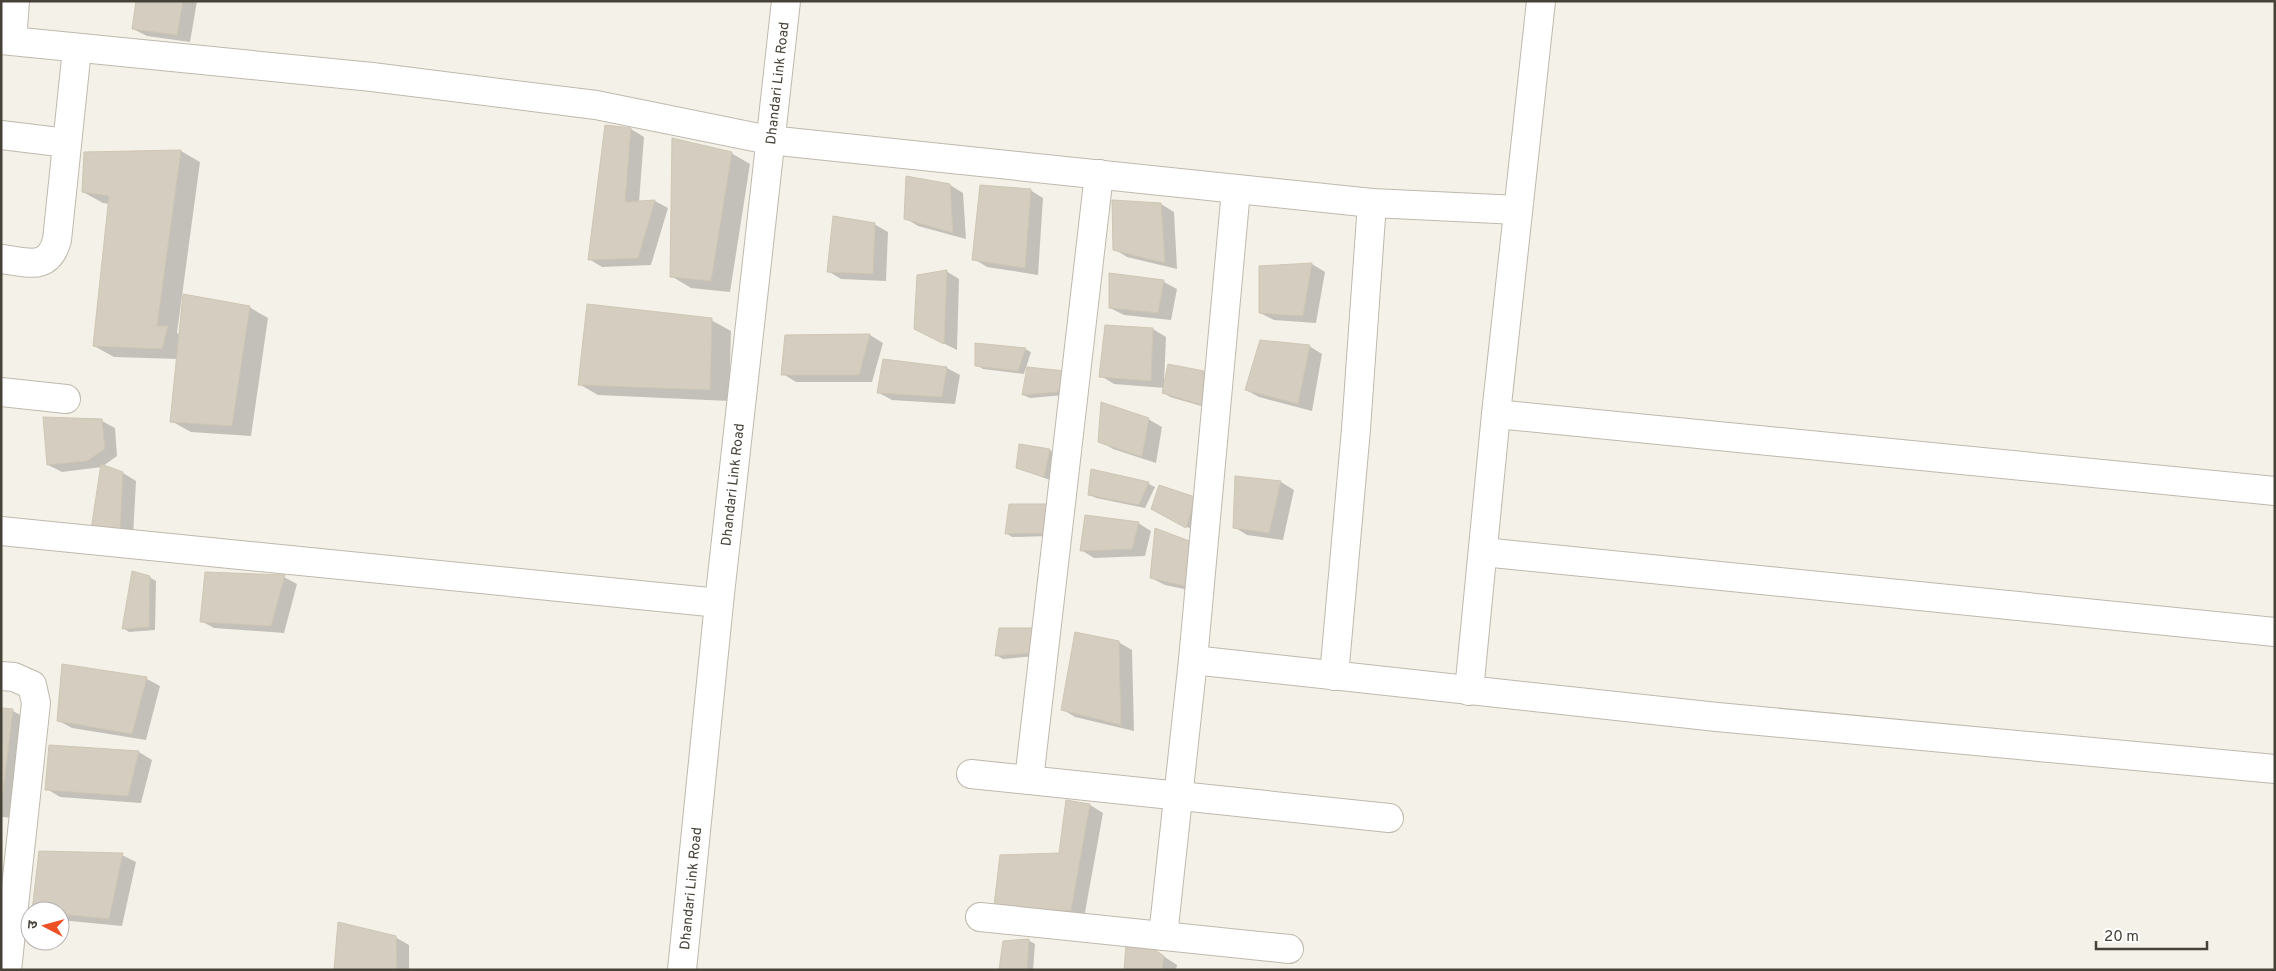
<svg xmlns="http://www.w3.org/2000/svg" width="2276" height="971" font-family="Overpass,'Noto Sans Devanagari',sans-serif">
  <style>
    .shadow { fill: #0003 }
    .building { fill: #d5cdbf; stroke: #cfc6b3 }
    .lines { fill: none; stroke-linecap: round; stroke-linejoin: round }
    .minor-casing { stroke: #bfb9ac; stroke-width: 30 }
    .minor { stroke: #fff; stroke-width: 28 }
    .labels { text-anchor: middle; stroke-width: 4; stroke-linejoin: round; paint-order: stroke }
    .street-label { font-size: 14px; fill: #474238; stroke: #fff }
  </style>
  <rect width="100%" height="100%" fill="#f4f1e9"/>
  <path class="shadow" d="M137,1H197L190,42L147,36L133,29Z
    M606,127L631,129L644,137L639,202L655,201L668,208L651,265L602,267L589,259Z
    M181,151L200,162L177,333L180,335L249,307L268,318L251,436L191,432L171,421L178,359L114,357L94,346L109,204L103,203L83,192L86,153Z
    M731,153L750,164L730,292L691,288L671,276Z
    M950,185L963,193L966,239L918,226L905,218Z
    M1030,190L1043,198L1038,275L987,267L974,259Z
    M1161,204L1174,212L1177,269L1127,257L1114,249Z
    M874,224L888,232L886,281L841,279L828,271Z
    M1312,264L1325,272L1316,323L1274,320L1260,313Z
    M946,271L959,279L957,350L929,336Z
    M1164,282L1177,289L1171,320L1124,315L1110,308Z
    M711,320L731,331L729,401L598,395L579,384Z
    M1153,329L1166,337L1164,383L1204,372L1210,376L1208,408L1170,397L1164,393L1165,388L1114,384L1101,376Z
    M870,335L883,343L872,382H796L783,374L787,336Z
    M1309,346L1322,354L1312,411L1259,397L1246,390Z
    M1025,349L1031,352L1024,374L983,369L977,365Z
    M947,368L960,375L955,404L892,400L879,393Z
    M1065,372V395L1030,398L1023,395Z
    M1148,419L1162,427L1156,463L1113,449L1099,441Z
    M102,421L115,428L117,456L103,466L123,473L136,481L133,537L92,529L102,467L62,472L48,465Z
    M1020,446L1050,450L1056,454L1050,480L1017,468Z
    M1092,470L1149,484L1155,487L1145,508L1096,498L1090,495Z
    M1281,482L1294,490L1283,540L1247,535L1234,527Z
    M1160,486L1201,502L1193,530L1158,512Z
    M1010,505L1050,536L1012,537L1006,533Z
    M1138,523L1151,531L1145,556L1094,558L1081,550Z
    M1204,551L1198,592L1165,585L1151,578Z
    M149,577L156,581L155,630L129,632L123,628Z
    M284,577L297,584L284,633L214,628L201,621Z
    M1031,629L1038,633L1036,656L1003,659L996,655Z
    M1118,642L1132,650L1134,731L1075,717L1062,709Z
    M63,665L147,679L160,686L146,740L72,728L59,721Z
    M1,709L13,711L26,718L14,818L1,817Z
    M50,746L139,752L152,760L141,803L60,797L47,789Z
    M1067,802L1090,805L1103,813L1084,918L1009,913L1060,855Z
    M122,855L136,862L122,926L60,920V911H35Z
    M395,937L409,945V970H335Z
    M1028,940L1035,944L1033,970H1000Z
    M1140,941L1177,965L1176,970H1126Z"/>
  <path class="building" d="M136,1H183L177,35L132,29Z
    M605,125L631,128L625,202L655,200L638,258L588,260Z
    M672,138L732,152L711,281L670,277Z
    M181,150L157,326H168L162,349L93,346L109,196L82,192L84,152Z
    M906,176L950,184L953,233L904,219Z
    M980,185L1031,189L1025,268L972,260Z
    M1112,200L1161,203L1165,263L1113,250Z
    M833,216L875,223L873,274L827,272Z
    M1312,263L1303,316L1259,313V266Z
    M947,270L944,344L914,329L917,275Z
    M1109,273L1164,280L1158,313L1109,308Z
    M183,294L250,306L232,426L170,422Z
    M587,304L712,318L710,390L578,385Z
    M1105,325L1153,328L1151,381L1099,377Z
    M870,334L859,375H781L785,335Z
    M1260,340L1310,345L1298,404L1245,390Z
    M975,343L1026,348L1018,371L975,366Z
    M883,359L947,367L942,397L877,393Z
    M1168,364L1204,371L1202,405L1162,393Z
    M1027,367L1065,371L1058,392L1022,395Z
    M1101,402L1149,418L1142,457L1098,442Z
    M43,417L102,419L105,449L87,461L47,465Z
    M1019,444L1050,449L1044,477L1016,468Z
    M101,464L123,472L120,530H91Z
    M1091,469L1149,482L1139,505L1088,495Z
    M1235,476L1281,481L1269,533L1233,528Z
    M1159,485L1195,497L1186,528L1151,509Z
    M1009,504H1052L1044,533L1005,534Z
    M1085,515L1139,522L1132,549L1080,551Z
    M1155,528L1192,542L1185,586L1150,578Z
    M132,571L150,576L149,627L122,629Z
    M205,572L285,575L271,626L200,622Z
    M999,628H1032L1030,653L995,656Z
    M1075,632L1119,641L1121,725L1061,710Z
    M62,664L147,677L132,734L57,721Z
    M1,708L13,709L1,808Z
    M49,745L139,751L128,796L45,790Z
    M1066,800L1090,804L1071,911L994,906L1000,855L1059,853Z
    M39,851L123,853L109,919L60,914V911H32Z
    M338,922L396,936L397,970H334Z
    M1127,932L1164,956L1162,970H1124Z
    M1029,939L1027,970H999L1003,941Z"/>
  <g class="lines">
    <g class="minor-casing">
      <g id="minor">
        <path d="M1,40L372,77L596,105L769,140L1372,203L1518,210"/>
        <path d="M12,41L15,1"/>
        <path d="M1,135L67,143"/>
        <path d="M1,259C28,262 48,272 57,240L77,49"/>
        <path d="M1,392L66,399"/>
        <path d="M1496,414L2275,491"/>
        <path d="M1,531L719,603"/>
        <path d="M1483,552L2275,632"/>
        <path d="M1193,660L1717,717L2275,769"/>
        <path d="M1,676L14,677L32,685L36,703L7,970"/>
        <path d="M1334,676L1356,429L1372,203"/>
        <path d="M1469,691L1496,414L1541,1"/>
        <path d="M971,774L1389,818"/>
        <path d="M1029,780L1099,174"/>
        <path d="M980,917L1289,949"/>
        <path d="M1163,936L1193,660L1236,190"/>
        <path id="s1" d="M682,970L719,603L786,1"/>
      </g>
    </g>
    <use href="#minor" class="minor"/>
  </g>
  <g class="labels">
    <g class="street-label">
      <text dy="5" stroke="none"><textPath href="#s1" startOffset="892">Dhandari Link Road</textPath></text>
      <text dy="5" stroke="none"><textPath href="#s1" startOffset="488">Dhandari Link Road</textPath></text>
      <text dy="5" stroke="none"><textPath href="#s1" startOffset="82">Dhandari Link Road</textPath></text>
    </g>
  </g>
  <rect width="2276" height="971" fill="none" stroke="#474238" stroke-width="5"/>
  <g transform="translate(45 926) rotate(276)"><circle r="24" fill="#ffffff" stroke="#b5b3af"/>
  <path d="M0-4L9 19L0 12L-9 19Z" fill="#ee5026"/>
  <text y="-8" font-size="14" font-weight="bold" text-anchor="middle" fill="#474238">उ</text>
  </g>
  <path d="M2096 941v8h111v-8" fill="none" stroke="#474238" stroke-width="2.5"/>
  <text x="2104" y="941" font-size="15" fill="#474238" stroke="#ffffff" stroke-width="4" paint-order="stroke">20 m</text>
</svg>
